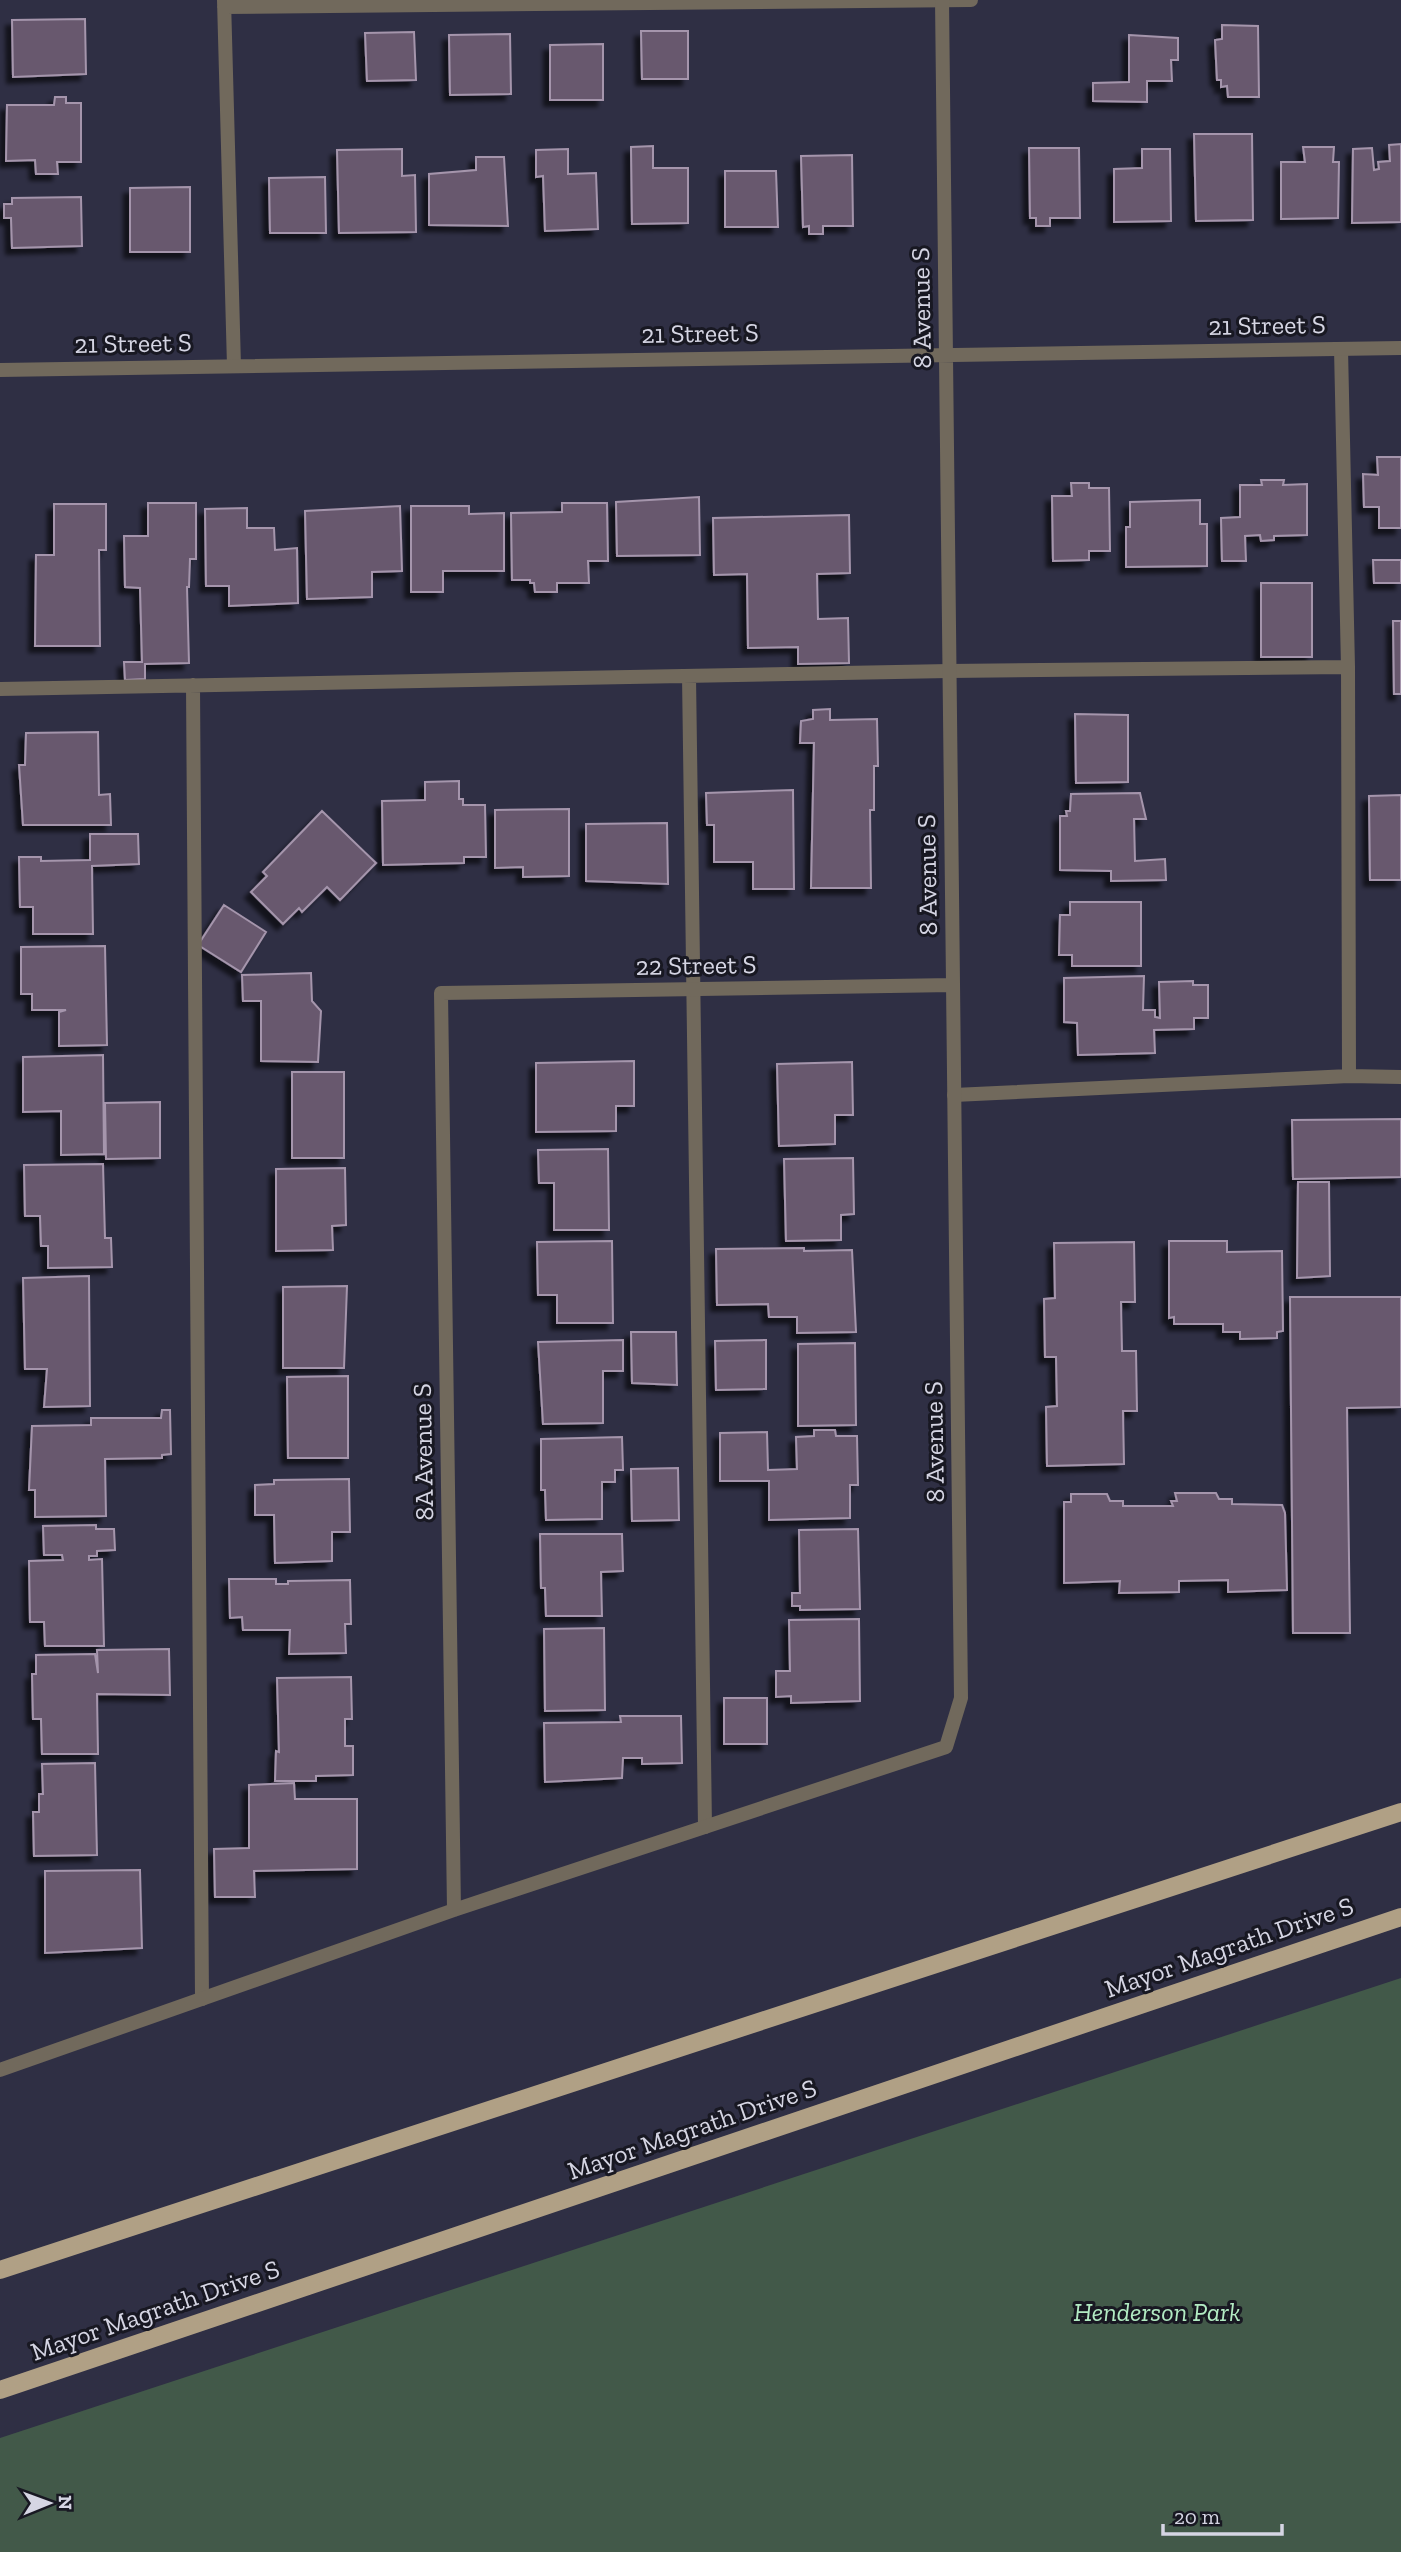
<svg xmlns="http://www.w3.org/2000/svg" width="1401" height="2552" font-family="'Zilla Slab',serif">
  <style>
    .green { fill: #425949 }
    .building { fill: #67596e; stroke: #a595ac; stroke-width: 2; filter: url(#shadow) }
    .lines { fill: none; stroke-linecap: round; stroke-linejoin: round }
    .lane { stroke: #71695c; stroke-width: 14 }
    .street { stroke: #71695c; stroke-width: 14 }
    .primary { stroke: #b0a085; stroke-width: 18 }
    .labels { text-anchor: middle; stroke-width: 6; stroke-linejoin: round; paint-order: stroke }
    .street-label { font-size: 26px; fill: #d5d5e3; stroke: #181822 }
    .park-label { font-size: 26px; font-style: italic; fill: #b2ebc3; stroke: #181822 }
  </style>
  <defs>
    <filter id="shadow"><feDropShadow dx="-6" dy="6" stdDeviation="2" flood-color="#0009"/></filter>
  </defs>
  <rect width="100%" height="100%" fill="#2f2f44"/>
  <path class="green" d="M1401,1978V2552H0V2438Z"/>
  <path class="building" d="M85,19L86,74L13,77L12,20Z
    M1222,25L1258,26L1259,97H1228L1227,86L1221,87V80H1217L1215,40L1222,39Z
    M641,31H688V79H642Z
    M414,32L416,80L367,81L365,33Z
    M510,34L511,94L450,95L449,35Z
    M1129,35L1178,38V60H1171L1172,81H1147V102L1093,101V83L1129,82Z
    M603,44V100H550V45Z
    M55,97H66V103H81V162H57L58,174H36L35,160L6,161L7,105H54Z
    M1194,134H1252L1253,220L1196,221Z
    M1401,144V222L1352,223L1353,149L1372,148L1374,170L1379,169L1378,162L1390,161L1389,145Z
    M653,146V168H688V223L632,224L631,147Z
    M1303,147H1334L1333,162H1339L1338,218L1281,219V162H1305Z
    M1029,148H1079L1080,218H1050V226H1036V218H1030Z
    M402,149V176L415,175L416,232L339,233L337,150Z
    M568,149V174L596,173L598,229L545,231L543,176L536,177V150Z
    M1142,149H1170L1171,221L1114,222V169L1142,168Z
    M852,155L853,226H823V234H809V226L803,227L801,156Z
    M476,157H504L508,226L429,225V174L476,170Z
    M725,171H776L778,227H725Z
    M325,177L326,233H270L269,178Z
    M190,187V252H130V188Z
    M81,197L82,246L12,248L11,218H4V204H12V198Z
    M1377,457H1401V528H1379V507H1364L1363,474L1378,475Z
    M1261,480H1284L1283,485L1307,484V535L1274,536V540L1261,541L1260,535L1245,536L1246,561H1222L1221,518L1240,517V485H1262Z
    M1071,483H1089V488H1109L1110,551H1089V560L1053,561L1052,496H1072Z
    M699,497L700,555L617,556L616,502Z
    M1200,500V524H1207V566L1126,567V527H1130V502Z
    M148,503H196V559H190L189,587H187L189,663L145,664V679L125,680L124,662H142L140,588L125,587L124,536H148Z
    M562,503H607L608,561H588L589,583H557V592H535L534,583H530V580H512L511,513L562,512Z
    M54,504H106V550H99L100,646H35L36,555H54Z
    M400,506L402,571L372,572V597L307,599L305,511Z
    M411,506H469V514L504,513V571H443V592H411Z
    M247,508V528H274L275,550L297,548L298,603L229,606V586H206L205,509Z
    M849,515L850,573L817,574L818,619L848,618L849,663L798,664V647L748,648L747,574L714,575L713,518Z
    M1373,560H1401V583H1374Z
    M1261,583H1312V657H1261Z
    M1393,621H1401V694H1394Z
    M830,709V720L877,719L878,766H874V810H870L871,888H811L814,743H800L801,721L813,719V710Z
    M1075,714L1128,715V782L1076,783Z
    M98,732L99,795L110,794L111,825H23L19,765H25L26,733Z
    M459,781V799H463V805H485L486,857H464V863L383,865L382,801L425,800V782Z
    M793,790L794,889H753V862H714V825H707L706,793Z
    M1140,793L1146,819H1134L1135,861L1165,859L1166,880L1111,881V871L1060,870V816H1067L1066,811H1070L1071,794Z
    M1401,795V880H1370L1369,796Z
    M569,809V876L523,877V867L495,868V810Z
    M322,811L376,863L340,900L327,887L302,912L299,908L283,924L251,892L267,876L263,872Z
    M667,823L668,884L586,881V824Z
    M90,834H138L139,864L92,866L93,934H33V907H20L19,857H41V861L90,860Z
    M1070,902H1141V966H1072V955H1059L1060,915H1070Z
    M224,905L266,932L241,972L198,945Z
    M105,946L107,1045L59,1046V1012L66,1010H32V994H21V947Z
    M311,973L312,1001L321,1011L318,1062L261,1061V1001H243L242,975Z
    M1144,976L1143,1010H1155V1017L1160,1018L1159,982L1193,981V985H1208V1018H1194V1029L1154,1030L1155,1053L1078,1055L1077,1023L1064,1022V978Z
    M103,1055L104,1154L61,1155V1111L23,1112V1057Z
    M634,1061V1106H616V1131L536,1132V1063Z
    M852,1062L853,1115H835V1144L779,1146L777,1064Z
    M292,1072H344V1158H292Z
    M160,1102V1158L106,1159L105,1103Z
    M1401,1119V1177L1293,1179L1292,1120Z
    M608,1149L609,1230H554V1183H539L538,1150Z
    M853,1158L854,1214L841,1215V1240L786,1241L784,1159Z
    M103,1164L105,1238H111L112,1267L48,1268V1246H41L40,1216H25L24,1165Z
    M345,1168L346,1225L332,1226L333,1250L276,1251V1169Z
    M1298,1182H1329L1330,1276L1297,1278Z
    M612,1241L613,1323H557V1295H538L537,1242Z
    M1169,1241H1227V1252L1282,1251L1283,1331L1277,1332V1338L1240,1339V1332H1223V1324H1174V1317L1169,1318Z
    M1134,1242L1135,1302H1121L1122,1351H1136L1137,1411H1123L1124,1464L1047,1466L1046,1407L1057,1406L1056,1357H1045L1044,1299L1055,1298L1054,1243Z
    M804,1248V1251L852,1250L856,1332L797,1333V1317H769L768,1304L717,1305L716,1249Z
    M89,1276L90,1406L44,1407L47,1369H25L23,1278Z
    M347,1286L344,1368H283V1287Z
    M1290,1297H1401V1407L1347,1408L1350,1633H1293Z
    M631,1332H676L677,1385L632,1383Z
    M623,1340V1371H603V1423L543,1424L538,1342Z
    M766,1340V1389L716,1390L715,1341Z
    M855,1343L856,1425L798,1426V1344Z
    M348,1376V1458H288L287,1377Z
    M162,1410H170L171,1454L162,1455V1458L105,1459L106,1516L35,1517V1490H29L32,1426L91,1425V1418H161Z
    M814,1430H835L836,1436H857L858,1485H850V1518L769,1520V1481H720V1433L767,1432L768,1470L797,1469L796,1437L814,1436Z
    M622,1437L623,1470H615V1482H602V1519L546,1520L545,1490H541V1439Z
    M678,1468L679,1520L632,1521L631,1469Z
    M349,1479L350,1532H332V1561L275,1563L274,1515H255V1485L274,1484V1480Z
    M1175,1493H1216L1219,1499H1232V1504L1282,1505L1285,1513L1287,1590L1228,1592V1580L1179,1581V1592L1119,1593L1120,1581L1064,1583V1502H1071V1494H1107L1110,1501H1123V1506H1173L1171,1501H1177Z
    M96,1525V1529H114L115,1550L97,1551V1556H89V1560L102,1559L104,1646H45L44,1622H30L29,1561L63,1560L62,1555H44L43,1526Z
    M858,1529L860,1609L800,1610V1606H792V1593H800L799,1530Z
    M540,1534H622L623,1571L601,1572L602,1616H546L545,1588H541Z
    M229,1579H276V1584H288V1581L350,1580L351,1624H345L346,1653L289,1654L290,1630H243L242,1617L230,1618Z
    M859,1619L860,1701L791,1703V1696L776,1697V1671H790L789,1620Z
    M604,1628L605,1710L545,1711L544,1629Z
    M169,1649L170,1695L97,1694L98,1754H42L41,1719H33L32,1674H36V1655L95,1654L98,1673L97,1650Z
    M351,1677L352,1719H345V1746H353V1775L316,1776V1781H275L276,1751L279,1752L277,1678Z
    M724,1698H767V1744H724Z
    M620,1716H681L682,1763L642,1764V1758H623L622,1778L545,1782L544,1723L621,1722Z
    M95,1763L97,1855L34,1856L33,1812H39V1794H43L42,1764Z
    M294,1783L295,1799H357V1869L254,1871L255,1897H215L214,1849L249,1848V1785Z
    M140,1870L142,1948L45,1953V1871Z"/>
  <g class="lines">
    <path class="lane" d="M224,0L234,366
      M224,7L971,0
      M1341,349L1348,667L1349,1076
      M689,676L705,1827
      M193,685L202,1999
      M0,689L949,671L1348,667
      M954,1095L1349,1076L1401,1077"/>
    <path class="street" d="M0,370L1401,348
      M454,1910L441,993L953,985
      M0,2070L454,1910L946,1747L961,1698L942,0"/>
    <path class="primary" d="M0,2270L1401,1812
      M0,2390L1401,1917"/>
  </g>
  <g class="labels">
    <g class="street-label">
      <text transform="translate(921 308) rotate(-91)" y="9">8 Avenue S</text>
      <text transform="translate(1267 325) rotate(-1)" y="9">21 Street S</text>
      <text transform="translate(700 333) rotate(-1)" y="9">21 Street S</text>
      <text transform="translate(133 343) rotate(-1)" y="9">21 Street S</text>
      <text transform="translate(927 875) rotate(-91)" y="9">8 Avenue S</text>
      <text transform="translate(696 965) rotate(-1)" y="9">22 Street S</text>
      <text transform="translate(934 1442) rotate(-91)" y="9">8 Avenue S</text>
      <text transform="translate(423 1452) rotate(-91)" y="9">8A Avenue S</text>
      <text transform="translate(1229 1947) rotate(-19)" y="9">Mayor Magrath Drive S</text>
      <text transform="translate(692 2129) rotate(-19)" y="9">Mayor Magrath Drive S</text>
      <text transform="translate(155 2310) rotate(-19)" y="9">Mayor Magrath Drive S</text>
    </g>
    <g class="park-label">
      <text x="1157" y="2321">Henderson Park</text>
    </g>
  </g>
  <g transform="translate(49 2503) rotate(89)" stroke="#181822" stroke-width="5" paint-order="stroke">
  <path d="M0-5L12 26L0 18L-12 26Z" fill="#d5d5e3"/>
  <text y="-10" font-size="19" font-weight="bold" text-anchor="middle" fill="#d5d5e3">N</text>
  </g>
  <path d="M1163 2524v10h119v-10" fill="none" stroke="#d5d5e3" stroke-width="3.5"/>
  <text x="1174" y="2524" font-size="21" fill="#d5d5e3" stroke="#181822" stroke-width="5" paint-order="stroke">20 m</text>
</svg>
